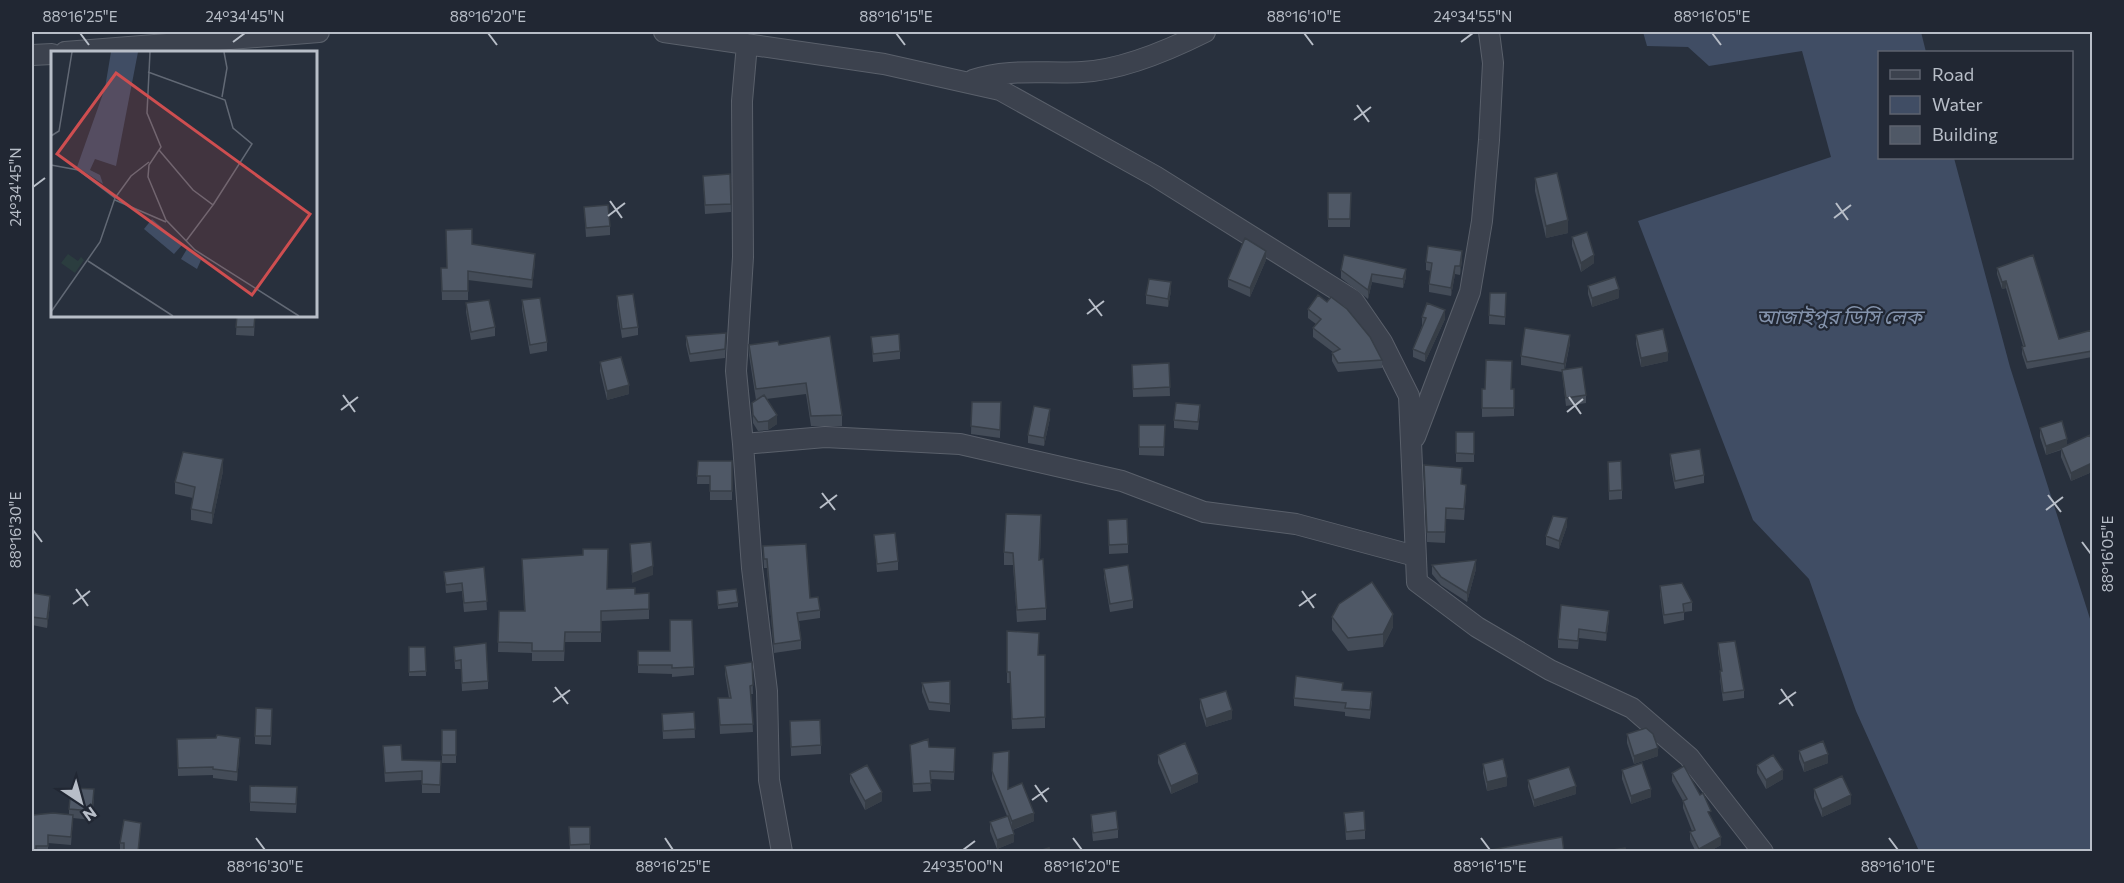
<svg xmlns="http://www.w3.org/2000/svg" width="2124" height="883" font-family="Commissioner,'Noto Sans Bengali',sans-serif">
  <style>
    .water { fill: #404d64 }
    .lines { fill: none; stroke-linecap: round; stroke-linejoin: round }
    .minor-casing { stroke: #5a606b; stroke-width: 22 }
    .minor { stroke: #3c424e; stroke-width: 20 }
    .wall { fill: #444c58 }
    .shaded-wall { fill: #373e47 }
    .building { fill: #4f5866; stroke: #373e47; stroke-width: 1.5 }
    .ticks { fill: none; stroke: #b8bec8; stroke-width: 2 }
    .labels { text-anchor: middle; stroke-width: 4.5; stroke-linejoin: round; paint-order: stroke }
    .water-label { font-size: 20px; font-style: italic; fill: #8493ac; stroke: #212733 }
    .inset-road { fill: none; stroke: #626975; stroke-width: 1.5 }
    .view { fill: #ce4e50; fill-opacity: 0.15; stroke: #ce4e50; stroke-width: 3 }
    .inset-edge { fill: none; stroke: #b8bec8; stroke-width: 3 }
    .neatline { fill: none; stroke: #b8bec8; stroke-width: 2 }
    .ticks-label { font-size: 15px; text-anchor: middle; fill: #b8bec8 }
  </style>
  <rect width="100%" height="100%" fill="#28303d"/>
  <path class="water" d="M1643,32H1921L1926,52H1880V158H1954L2010,367L2092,625V851H1919L1856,711L1809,579L1753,520L1638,221L1831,157L1802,51L1709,66L1688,47L1647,46Z"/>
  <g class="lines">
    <g class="minor-casing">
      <path id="minor" d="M664,32L884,64L1000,90L1155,176L1353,300L1382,342L1409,396L1417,582L1477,627L1550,670L1632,708L1689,757L1763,852
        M747,44L742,101L743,257L736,371L743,444L825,437L960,444L1122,481L1204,512L1296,524L1415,556
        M65,52L319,32
        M32,55L52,54
        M973,80C1008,68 1046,74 1082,72C1123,70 1169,50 1205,32
        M1415,437L1470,292L1482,221L1489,140L1493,63L1489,32
        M743,444L752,568L767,691L769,780L782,852"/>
    </g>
    <use href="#minor" class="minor"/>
  </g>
  <path class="wall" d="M730,174L731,212L705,214L703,176Z
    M1535,178L1568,233L1546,238L1535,191Z
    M1328,193H1351L1350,227H1328Z
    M584,207L610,226V235L586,237Z
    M1572,237L1594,263L1581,272L1572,246Z
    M472,244L535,262L532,288L468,280V300H442L441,268H447Z
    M1266,260L1250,297L1228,287V279Z
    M1462,260L1460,275L1455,274L1451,296L1429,292V284L1431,271L1426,270V262Z
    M1997,268L2059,339L2092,330V357L2027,369L2022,354V347L2023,346L2006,288L2002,289L1997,274Z
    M1341,270L1406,277L1403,288L1372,282L1368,299L1341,278Z
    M1588,286L1619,298L1592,307L1588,294Z
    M1171,291L1168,307L1146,304V295Z
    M1506,293L1505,325L1489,324V315Z
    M617,296L638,327V335L622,338L617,305Z
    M522,300L547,342V351L530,354L522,309Z
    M466,303L495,327V336L471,340L466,312Z
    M1308,309L1382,360V368L1338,372L1332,361V353L1333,352L1313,337V328L1316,324L1308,318Z
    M237,315H255L254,336L236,335Z
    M1422,317L1445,319L1425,362L1413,357V349L1422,326Z
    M1636,335L1668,361L1641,367L1636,344Z
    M686,336L726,341L725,358L690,362L686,345Z
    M871,337L900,351V359L873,362Z
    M1570,343L1565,369L1586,395V403L1566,406L1562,372L1521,365V356Z
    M749,345H779L842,415V426H811L806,394L766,399L777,424L768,430L758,431L753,423L752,403L757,400H756L749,355Z
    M600,362L629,394L607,400L600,371Z
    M1169,363L1170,396L1133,397L1132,365Z
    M1482,389H1514V416L1482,417Z
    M972,402H1001L1000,438L971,434Z
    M1200,413L1198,430L1174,428V420Z
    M1050,418L1044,446L1028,443V435Z
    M1139,425H1165L1164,456L1139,455Z
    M2040,428L2067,445L2092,441V472L2071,481L2061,457V450L2046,455L2040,437Z
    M1456,432H1474V462H1456Z
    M1670,454L1704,475V483L1675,489L1670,463Z
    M698,461H732V500H710V484H697Z
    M1608,462L1622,490V499L1609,500Z
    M1424,465L1462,484L1466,495L1464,520L1446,519L1445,543L1427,542Z
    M223,471L212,524L191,520V509L193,498L175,494V482Z
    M1108,520L1128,544V553L1109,554Z
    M1567,526L1559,549L1546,545V536Z
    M1041,528L1040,559L1046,608V620L1017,622L1013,565H1004V552Z
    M874,535L898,561V570L877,572Z
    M763,546L820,610V618L799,621L801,640V649L774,653L767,568H764Z
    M522,559L608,589L635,594L649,593V619L601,621V642H565L564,661H532V653L498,652L499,611H524Z
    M1432,565L1476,569L1467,602L1441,585L1432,574Z
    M484,567L487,610L464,612L462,591L446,593L444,572Z
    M1104,569L1133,600V608L1110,612L1104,577Z
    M1660,586L1692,602V611L1684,612V620L1664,624L1660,595Z
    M717,591L738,602V607L718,609Z
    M32,593L50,605L47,628L32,625Z
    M1609,611V619L1606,641L1579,638L1578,649L1558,648V639Z
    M1332,617L1393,627L1383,647L1348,651L1332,630Z
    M1007,631L1039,643L1038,655H1045V728L1012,729L1010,683H1007Z
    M1718,643L1744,690V698L1723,701L1720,679V671H1721L1718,652Z
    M409,647H425L426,676H409Z
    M454,647L488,681V689L462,691L461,669H455Z
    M638,651L694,667V675L672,677V674L638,673Z
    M752,662L753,694H751L753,732L720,734L718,698H729L725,674V666Z
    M950,681V712L929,710L922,692V683Z
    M1343,690L1372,701L1370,719L1345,716V712L1294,706V698Z
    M1200,699L1232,719L1206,727L1200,708Z
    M694,712L695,738L663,739L662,714Z
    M272,717L271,745L255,744V736Z
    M790,721L821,745V754L791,756Z
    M442,730H456V763H442Z
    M1627,734L1658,756L1634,764L1627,743Z
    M177,739L240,747L237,781L213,778V775L178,776Z
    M910,745L929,747L955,757L954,780L930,779L931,791L913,792Z
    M1799,751L1828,763L1804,772L1799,759Z
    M383,754L402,760L441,761L440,793H422V780L385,782Z
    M1158,755L1198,782L1171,794L1158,763Z
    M1483,764L1507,786L1487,791L1483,773Z
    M1757,765L1783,779L1766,789L1757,773Z
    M1622,770L1651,797L1631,804L1622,779Z
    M992,771L1008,789L1034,821L1013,830L1014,842L997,849L990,831V822L1007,816L992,779Z
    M1672,773L1711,817L1721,845L1708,852H1696L1690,840V832L1692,831L1683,808V801L1672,781Z
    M850,774L882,801L865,810L850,782Z
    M1528,780L1576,794L1534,807L1528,787Z
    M250,786L297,796L296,813L250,811Z
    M1814,789L1851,804L1822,817L1814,798Z
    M94,798L92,820L73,818L71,845L48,843V852H32L33,836L69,815V809Z
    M1344,813L1365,830V839L1346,840Z
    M1091,815L1118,829V838L1093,841L1091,823Z
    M569,827H590V852H570Z
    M141,830L124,851L120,850V843Z"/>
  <path class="shaded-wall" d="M1568,220V233L1546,238V226Z
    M1266,251V260L1250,297V288Z
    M1462,251V260L1460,275V266Z
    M535,254V262L532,288V280Z
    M1594,255V263L1581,272V263Z
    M1455,266V274L1451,296V288Z
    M1406,269V277L1403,288V279Z
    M1372,274V282L1368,299V290Z
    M2006,281V288L2002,289V282Z
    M1171,282V291L1168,307V299Z
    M1619,289V298L1592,307V298Z
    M1445,310V319L1425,362V354Z
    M1570,335V343L1564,372V364Z
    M1668,352V361L1641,367V358Z
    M629,385V394L607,400V391Z
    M1050,409V418L1044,446V438Z
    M777,415V424L768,430V421Z
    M2067,439V447L2046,455V446Z
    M223,459V471L212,524V513Z
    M2092,463V472L2071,481V473Z
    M1567,518V526L1559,549V541Z
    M1476,560V569L1467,602V593Z
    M653,566V575L632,583V574Z
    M50,596V605L47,628V619Z
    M1609,611V619L1606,641V633Z
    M1393,614V627L1383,647V634Z
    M1232,710V719L1206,727V719Z
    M240,738V747L237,781V772Z
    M1658,748V756L1634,764V756Z
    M1828,754V763L1804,772V763Z
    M1783,770V779L1766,789V780Z
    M1198,774V782L1171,794V786Z
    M1507,777V786L1487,791V782Z
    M1576,786V794L1534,807V800Z
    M1651,789V797L1631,804V796Z
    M882,792V801L865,810V801Z
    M1851,795V804L1822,817V809Z
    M1034,813V821L1012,830V821Z
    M1014,834V842L997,849V840Z
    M1721,837V845L1708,852H1699V849Z"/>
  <path class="building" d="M1557,173L1568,220L1546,226L1535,178Z
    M730,174L731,204L705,205L703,176Z
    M1328,193H1351L1350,219H1328Z
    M608,205L610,226L586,228L584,207Z
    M472,229V244L535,254L532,280L468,271V291H442L441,268H447L446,230Z
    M1587,232L1594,255L1581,263L1572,237Z
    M1245,238L1266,251L1250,288L1228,279Z
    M1428,246L1462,251L1460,266H1455L1451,288L1429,284L1432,263L1426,262Z
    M1344,255L1406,269L1403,279L1372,274L1368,290L1341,270Z
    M2033,255L2059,339L2092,330V351L2027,362L2022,347L2025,346L2006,281L2002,282L1997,268Z
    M1615,277L1619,289L1592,298L1588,286Z
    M1149,279L1171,282L1168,299L1146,295Z
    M1490,293H1506L1505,317L1489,315Z
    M633,294L638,327L622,329L617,296Z
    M1318,295L1327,302L1331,297L1347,309L1370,337L1382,360L1338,363L1332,353L1340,349L1313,328L1321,319L1308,309Z
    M540,298L547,342L530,345L522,300Z
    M489,300L495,327L471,332L466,303Z
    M1427,303L1445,310L1425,354L1413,349L1426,318L1422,317Z
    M237,315H255L254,327H236Z
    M1525,328L1570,335L1564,364L1521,356Z
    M1663,329L1668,352L1641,358L1636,335Z
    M726,333L725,349L690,354L686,336Z
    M899,334L900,351L873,354L871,337Z
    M830,336L842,415L811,416L806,383L756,389L749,345L778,341L779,345Z
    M621,357L629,385L607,391L600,362Z
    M1486,360L1512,361L1511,389H1514V408H1482V389H1485Z
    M1169,363L1170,387L1133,389L1132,365Z
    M1582,367L1586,395L1566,398L1562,370Z
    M764,395L777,415L768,421L758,422L753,415L752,403Z
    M972,402H1001L1000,430L971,426Z
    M1176,403L1200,405L1198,422L1174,420Z
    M1034,406L1050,409L1044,438L1028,435Z
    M2062,421L2067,439L2046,446L2040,428Z
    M1139,425H1165L1164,447H1139Z
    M1456,432H1474V454L1456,453Z
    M2090,435L2092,441V463L2071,473L2061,448Z
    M1700,449L1704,475L1675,481L1670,454Z
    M183,452L223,459L212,513L191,509L195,487L175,482Z
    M698,461H732V491H710V476H697Z
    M1621,461L1622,490L1609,491L1608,462Z
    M1424,465L1462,468L1461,484L1466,485L1464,509L1446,508L1445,532H1427Z
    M1006,514L1041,515L1039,560L1043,559L1046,608L1017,610L1013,553L1004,552Z
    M1553,516L1567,518L1559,541L1546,536Z
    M1127,519L1128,544L1109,545L1108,520Z
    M895,533L898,561L877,564L874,535Z
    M651,542L653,566L632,574L630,544Z
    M806,544L810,598L818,597L820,610L797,613L801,640L774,644L767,559H764L763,546Z
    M583,549H608L607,589L635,588V594L649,593V609L601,611V632H565L564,651H532V643L498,642L499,611H525L522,559L583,555Z
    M1476,560L1467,593L1441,577L1432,565Z
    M1128,565L1133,600L1110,604L1104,569Z
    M484,567L487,601L464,603L462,583L446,585L444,572Z
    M1372,582L1393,614L1383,634L1348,638L1332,617L1339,604Z
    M1682,583L1692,602L1683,604L1684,612L1664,615L1660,586Z
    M736,589L738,602L718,605L717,591Z
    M32,593L50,596L47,619L32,617Z
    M1561,605L1609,611L1606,633L1579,629L1578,641L1558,639Z
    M670,620H692L694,667L672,668V665H638V651H670Z
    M1007,631L1039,633L1038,655H1045V717L1012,719L1010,672H1007Z
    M1735,641L1744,690L1723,693L1720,671H1722L1718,643Z
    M486,643L488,681L462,683L461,660L455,661L454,647Z
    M409,647H425L426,671L409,672Z
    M752,662L753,685L750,686L753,724L720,725L718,698H731L725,666Z
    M1296,676L1343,683L1342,690L1372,692L1370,710L1345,708L1346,703L1294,698Z
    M950,681V704L929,702L922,683Z
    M1226,691L1232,710L1206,719L1200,699Z
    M256,708L272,709L271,736H255Z
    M694,712L695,729L663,731L662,714Z
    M820,720L821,745L791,747L790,721Z
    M1646,728L1653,734L1658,748L1634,756L1627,734Z
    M442,730H456V755H442Z
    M217,735L240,738L237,772L213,769V767L178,768L177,739L216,738Z
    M928,739L929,747L955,748L954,772L930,771L931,783L913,784L910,745Z
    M1823,741L1828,754L1804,763L1799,751Z
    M1185,743L1198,774L1171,786L1158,755Z
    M401,745L402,760L441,761L440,785L422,784V771L385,773L383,746Z
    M1009,751L1008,789L1022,783L1034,813L1012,821L992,771L993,753Z
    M1773,755L1783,770L1766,780L1757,765Z
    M1503,759L1507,777L1487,782L1483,764Z
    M1642,763L1651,789L1631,796L1622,770Z
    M867,765L882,792L865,801L850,774Z
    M1684,766L1700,795L1703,793L1711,811L1708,812L1721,837L1699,849L1690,832L1695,830L1683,801L1687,799L1672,773Z
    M1569,767L1576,786L1534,800L1528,780Z
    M1842,776L1851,795L1822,809L1814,789Z
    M250,786L297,787L296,804L250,802Z
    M71,788L94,789L92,811L69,809Z
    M1116,811L1118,829L1093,833L1091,815Z
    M1364,811L1365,830L1346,832L1344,813Z
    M53,813L73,815L71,837L48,835V846H36V852H32V836H33V815Z
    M1008,816L1014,834L997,840L990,822Z
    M124,820L141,823L138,852H124V843H120Z
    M569,827H590V844L570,845Z
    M1562,837L1564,852H1480Z
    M1049,848L1050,852H1035Z
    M1625,848L1626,852H1613V850Z"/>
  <path class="ticks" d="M80,33L89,45M488,33L497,45M896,33L905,45M1304,33L1313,45M1712,33L1721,45M233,42L245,33M1461,42L1473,33M1357,105L1369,122M1354,120L1371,107M33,187L45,178M610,201L622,218M1836,203L1848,220M608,216L625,203M1834,218L1851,205M1089,299L1102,316M1087,314L1104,301M343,395L355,412M1569,397L1581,414M341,410L358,397M1567,412L1583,399M822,493L835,510M2048,495L2061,512M820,508L837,495M2046,510L2063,497M33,530L42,542M2082,542L2091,554M76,589L88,606M1302,591L1314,608M73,604L90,591M1299,606L1316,594M555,687L568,704M1781,689L1793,706M553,702L570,690M1779,704L1796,692M1035,785L1047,802M1032,800L1049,788M256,838L265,850M665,838L673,850M1073,838L1082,850M1481,838L1490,850M1889,838L1898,850M963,850L975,841"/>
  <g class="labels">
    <g class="water-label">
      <text x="1839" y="324">আজাইপুর ডিসি লেক</text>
    </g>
  </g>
  <g transform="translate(51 51)">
    <rect width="266" height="266" fill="#28303d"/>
    <path d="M17,203L27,210L30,206L33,209L24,222L10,212Z" fill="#2b3d3f"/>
    <path d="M60,1H87L65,115L44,108L39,119L49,124L52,133L26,116L54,37ZM101,168L131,194L123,203L93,178ZM136,198L150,209L146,218L130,208Z" fill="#404d64"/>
    <path class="inset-road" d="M99,1L96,62L110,96L98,114L97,126L115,169L144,199L248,265M97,21L174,49L182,77L201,93L162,154M171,46L176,17L173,1M0,85L8,80L21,1M108,99L142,139L162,154L135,190M0,114L27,119L64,147L49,191L0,261M64,147L80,125L98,111M64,149L115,171M37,210L122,265"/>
    <path class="view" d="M65,22L259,163L201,244L6,103Z"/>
    <rect width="266" height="266" class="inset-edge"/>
  </g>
  <rect width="2124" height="883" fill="none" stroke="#212733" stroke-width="66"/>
  <rect x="1878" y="51" width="195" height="108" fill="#212733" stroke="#5d636f" stroke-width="1.5"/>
  <rect x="1890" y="70" width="30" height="9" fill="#3c424e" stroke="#5d636f" stroke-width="1.5"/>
  <text x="1932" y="81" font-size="18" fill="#b8bec8">Road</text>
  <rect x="1890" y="96" width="30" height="18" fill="#404d64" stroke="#5d636f" stroke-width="1.5"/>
  <text x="1932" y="111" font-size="18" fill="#b8bec8">Water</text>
  <rect x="1890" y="126" width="30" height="18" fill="#4f5866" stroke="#5d636f" stroke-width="1.5"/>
  <text x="1932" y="141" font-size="18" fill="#b8bec8">Building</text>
  <g transform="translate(81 802) rotate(144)" stroke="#212733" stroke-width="4.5" paint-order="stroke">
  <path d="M0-4.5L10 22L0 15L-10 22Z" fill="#b8bec8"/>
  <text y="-9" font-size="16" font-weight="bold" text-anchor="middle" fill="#b8bec8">N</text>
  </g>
  <rect x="33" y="33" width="2058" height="817" class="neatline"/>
  <g class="ticks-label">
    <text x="80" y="22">88°16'25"E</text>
    <text x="245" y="22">24°34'45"N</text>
    <text x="488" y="22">88°16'20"E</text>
    <text x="896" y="22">88°16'15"E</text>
    <text x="1304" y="22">88°16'10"E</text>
    <text x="1473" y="22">24°34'55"N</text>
    <text x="1712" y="22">88°16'05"E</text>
    <text transform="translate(16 187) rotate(-90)" y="5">24°34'45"N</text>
    <text transform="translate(16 530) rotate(-90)" y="5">88°16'30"E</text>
    <text transform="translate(2108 554) rotate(-90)" y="5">88°16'05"E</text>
    <text x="265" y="872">88°16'30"E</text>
    <text x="673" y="872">88°16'25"E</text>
    <text x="963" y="872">24°35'00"N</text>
    <text x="1082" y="872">88°16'20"E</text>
    <text x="1490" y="872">88°16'15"E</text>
    <text x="1898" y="872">88°16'10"E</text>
  </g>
</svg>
